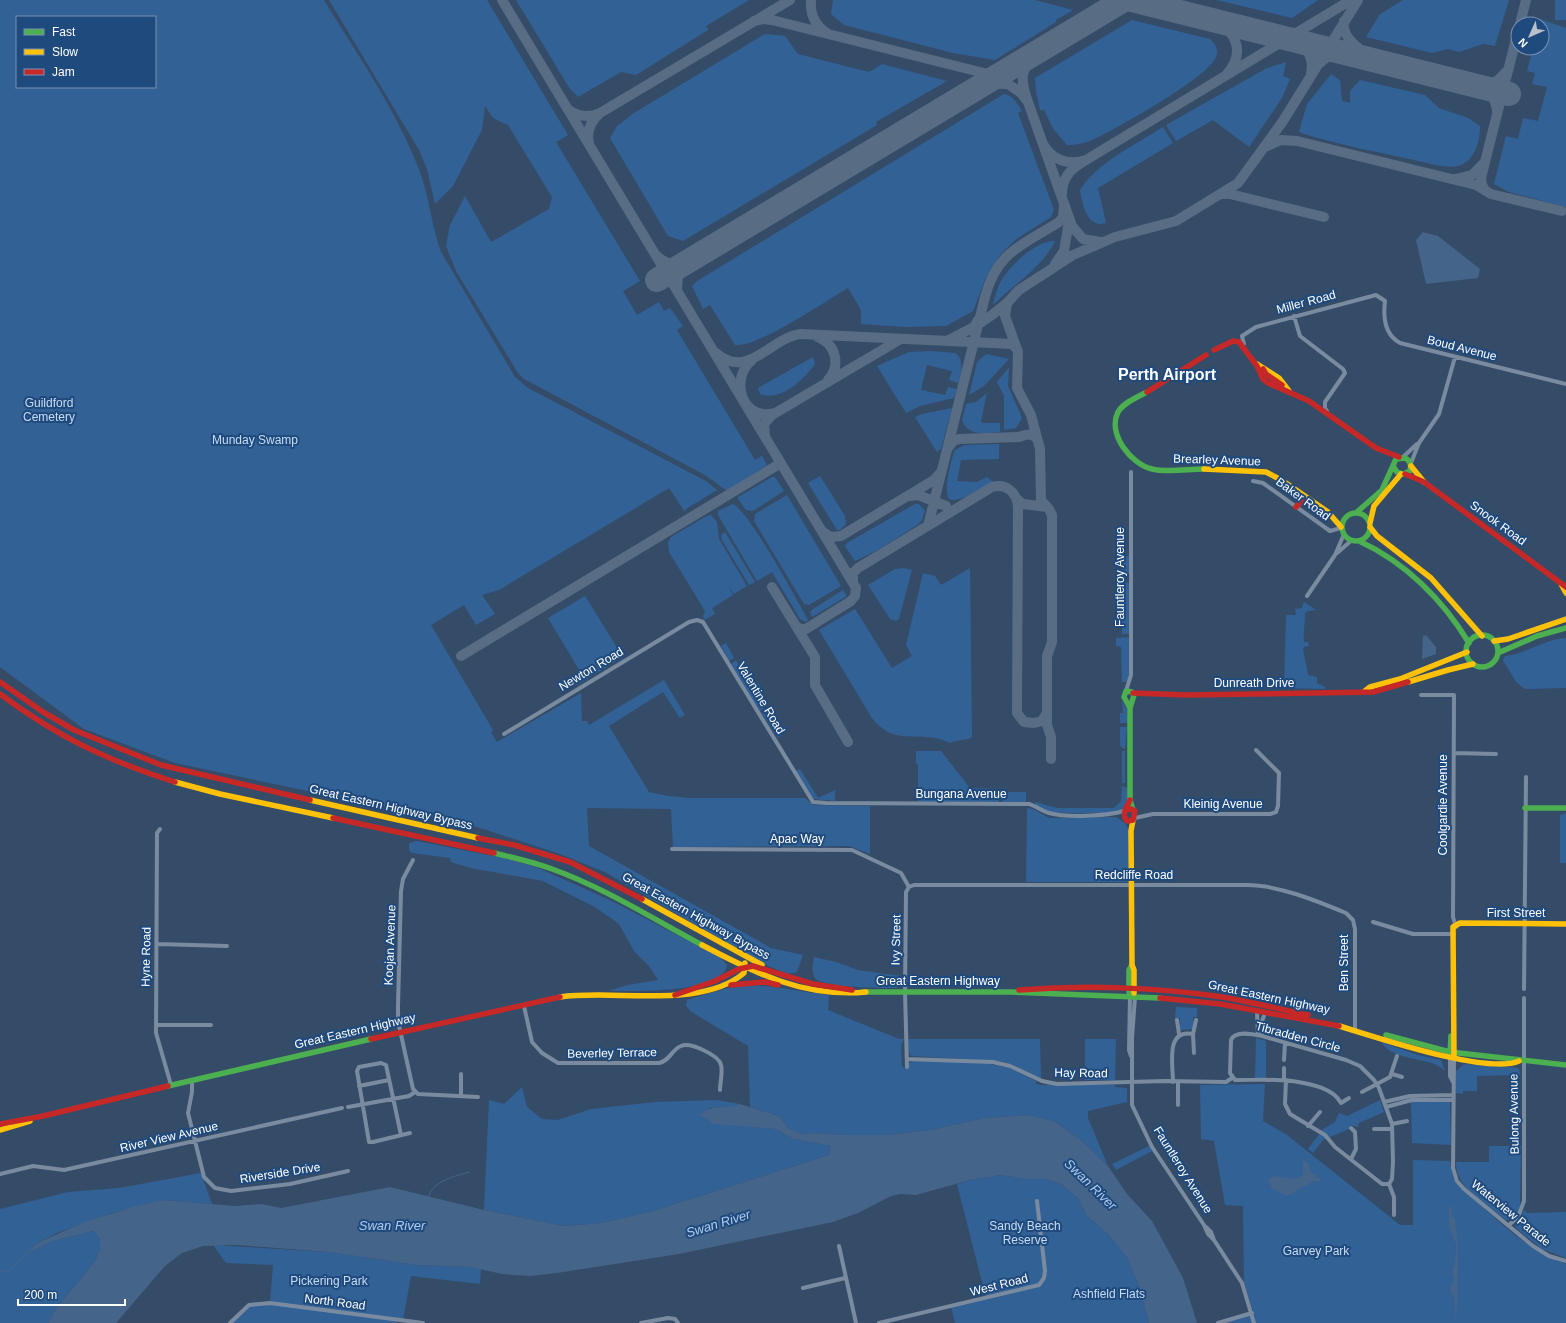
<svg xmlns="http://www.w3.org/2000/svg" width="1566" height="1323" font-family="Arial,sans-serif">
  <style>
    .green { fill: #326196; fill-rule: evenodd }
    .water { fill: #446489 }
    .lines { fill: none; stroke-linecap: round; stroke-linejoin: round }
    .stream { stroke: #446489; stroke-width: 1 }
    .taxiway { stroke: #586c84; stroke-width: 10 }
    .runway { stroke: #586c84; stroke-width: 24 }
    .street { stroke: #7a8b9f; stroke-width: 4 }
    .fast { stroke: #4caf50; stroke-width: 5.5 }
    .slow { stroke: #ffc107; stroke-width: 5.5 }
    .jam { stroke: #c62828; stroke-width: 5.5 }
    .labels { text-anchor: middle; stroke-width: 4; stroke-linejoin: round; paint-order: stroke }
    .street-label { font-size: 12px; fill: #fff; stroke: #1f4a7e }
    .park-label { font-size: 12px; fill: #c7ddf6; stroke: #1f4a7e }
    .water-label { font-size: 13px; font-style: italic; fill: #afcdef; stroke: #1f4a7e }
    .district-label { font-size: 16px; font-weight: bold; fill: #fff; stroke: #1f4a7e }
  </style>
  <rect width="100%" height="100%" fill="#354c68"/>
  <path class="green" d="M0,0H324C357,54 395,108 418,167C429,194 431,224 441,252L515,377L528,388L706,481L717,490L686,509L685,512L669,488L499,590L482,595L495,614L476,625L464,605L431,625L493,730L491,732L497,742L581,693L582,721H587L589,725L664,680L685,715L680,718L663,692L609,726L649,792L668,796L690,798H805L813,805L870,806V854L849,846L673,847L671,809L587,808L589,846L771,948L803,955L797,972L788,974L761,963L605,872L560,854L474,826L175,763L84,729L0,667ZM17,17H155V87H17Z
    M329,0H487L568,135L556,142L640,281L623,291L637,315L659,302L664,311L670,308L683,326L677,330L755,460L762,456L767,465L727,491L705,475L524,379L518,373L456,271L446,246L450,225L465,196L491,242L549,209L552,197L508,125L493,118L485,106L482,130L453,186L435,204L427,169L419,150Z
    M516,0H749L706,26L708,30L636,75L621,72L578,97L570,89Z
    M833,0H1035L1073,10L1056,20V22L995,60L953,53L844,25L831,14Z
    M1217,0H1318L1292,18Z
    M1403,0H1509L1495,46L1483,44L1459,52L1448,49L1432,53L1366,37L1380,14Z
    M1555,0H1566V20H1555Z
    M1540,19L1566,28V207L1509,192L1494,184L1506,136L1518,139L1523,118L1538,121L1547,87L1532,84L1535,73L1527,71L1533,48H1542V24H1539Z
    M1132,20L1210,39C1215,44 1219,49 1216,57C1209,77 1116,129 1094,139C1086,143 1076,145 1067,145L1054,130L1044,110H1040L1036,91L1035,78Z
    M765,34L785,36L798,54L869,72L882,64L947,81L876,122L877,125L683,241L668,236L610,138L617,126L634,113Z
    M1286,62L1283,76L1290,79L1282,98L1249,147L1213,120L1176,141L1166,125L1267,68Z
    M1331,74L1340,80L1342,101L1350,103V91L1360,80L1425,95L1439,108L1468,118L1480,126C1480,142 1475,161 1458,166C1446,169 1421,161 1409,159C1373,151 1336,144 1301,133L1299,131L1307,104Z
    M1004,94C1013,95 1018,105 1022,111L1018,113L1054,210L1051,217L1015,240L1000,255L985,280L973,311L946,326L906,327L861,324V310L848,288C824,302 759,347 735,345L710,305L703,309L692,286L697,281Z
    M1163,127L1173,143L1098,188L1106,223C1087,229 1082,203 1080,190C1098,162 1135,145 1163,127Z
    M1055,241C1043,267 1014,284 993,305C995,297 997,288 1001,281C1009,266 1038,239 1055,241Z
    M931,351L956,353C965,362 961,372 958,383L949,380L952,371L927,365L921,390L945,395L948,387L957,389L954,398L920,406L906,413L877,366L909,352Z
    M986,354L1009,359L984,386L969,395L977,362Z
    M813,357L815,364C804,379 781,402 760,394L758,388Z
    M1009,367L1008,386L1022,418L1016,428L1004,430V396L997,382Z
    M987,393L981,421L982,423H1000V432C985,433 968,437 962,420L966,404L976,402Z
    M952,408L941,449L937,452L915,417L922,414Z
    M999,444V459L961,460L957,481L977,482L987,477L993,482C984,487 958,504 949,499C943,491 951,459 955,450L965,445Z
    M820,476L845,516L846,524L840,530H837L808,483Z
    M772,477H775L784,491L753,511L746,510L738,499V497Z
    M787,495L841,586L809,605L804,604L754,521L755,514Z
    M733,504C749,511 797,600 808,620L806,622L800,619L772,572L757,581L718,515V511Z
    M915,504H919L925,511L922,520L919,524L878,550L855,561L845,546L847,543Z
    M711,515L717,522L719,539L747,586L734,594L729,588L733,595L712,608L715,614L704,620L703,616L705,611L669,552L668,542L671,537L705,517Z
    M725,532L755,582L749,585L722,540L721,535Z
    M1122,556H1132V576L1122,577Z
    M904,568L912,570L899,619L895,621L890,619L868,585L895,569Z
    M970,568L972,737C967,741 957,739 950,743C920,728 896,749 872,718L819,630L855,609L892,668L912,656L906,645L923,573L935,576L941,585Z
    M1122,582L1130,583V634H1122Z
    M843,590L847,596L812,617L810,612L813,609Z
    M585,596L623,657L577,685L575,684L584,678L548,618Z
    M1304,602L1316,610L1308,611L1305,613C1305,626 1303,632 1304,642H1308L1309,646L1304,647L1303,649L1308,675L1317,677V683L1325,687V689L1284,688L1286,615H1296L1295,609L1302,608Z
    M1130,637L1129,679L1128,682H1122L1121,647L1116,646V638Z
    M1566,638V688L1525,689L1516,682L1503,660L1505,656C1526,654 1544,639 1566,638Z
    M726,643L734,658L729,661L721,646Z
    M736,660L752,687L758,683L760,686L753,690L764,708L760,711L731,664Z
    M1122,701L1127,710L1128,723H1120V713H1123Z
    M765,711L774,725L779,722L783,728L780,730L782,734L778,738L762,713Z
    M1120,727H1127L1125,749L1122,748L1120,745Z
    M916,751H941L970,788L999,789V802H918V764H916Z
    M1122,751H1125V783H1122Z
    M800,769L818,798L835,790V801L813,799L795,771Z
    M1122,786L1128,788C1128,795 1128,806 1121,810C1114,814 1057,814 1049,812C1044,810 1040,807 1035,804V802L1057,808H1114L1121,801Z
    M1003,792H1026V802H1003Z
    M1027,808L1033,809L1049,818L1116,817L1125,823L1129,830V882H1026Z
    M1566,813V863H1560V815Z
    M417,841L503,858L536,867L612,901L721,958L727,965C723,994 631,991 609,991L627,985L658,980L649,966L634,951L619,924L595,907L543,881L470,868L451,862L450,858L412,853L409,850V843Z
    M814,957L836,962L858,970L901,976L897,988C882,988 823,988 815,978C811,972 813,964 814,957Z
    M744,985C772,985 801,992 829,995L828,1010L899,1039H904L901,1045L902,1067L908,1068L909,1063L915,1060L984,1063L1010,1068L1036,1081V1084L1041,1085H1114L1115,1087L1127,1088V1102L1088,1111V1118L1108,1166L1080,1139L1054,1121L1028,1115L984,1118L931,1130L887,1135H844L815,1133L801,1134L788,1128L779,1116L750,1107L748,1046L690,1011L685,1004L687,1003V1000L724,989Z
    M1176,1007L1197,1008V1017H1193V1029L1181,1030L1180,1029V1018H1175Z
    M1256,1038L1266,1041V1079H1255Z
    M908,1039H1040L1041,1079L1010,1064L1000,1061L911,1056L908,1050Z
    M1085,1039H1116L1115,1080H1085Z
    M1381,1042L1418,1055L1441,1060L1445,1071C1432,1056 1395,1063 1381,1042Z
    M1464,1064L1518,1068L1521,1075L1477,1076V1091H1463V1094L1456,1093V1071Z
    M1265,1084L1263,1121L1287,1135L1400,1225H1413V1160L1450,1161L1453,1176L1462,1189C1494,1216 1525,1250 1566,1264V1323H1218L1253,1311L1244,1283L1243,1206L1225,1205L1214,1141L1201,1139L1200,1085Z
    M522,1087L527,1107L542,1119L558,1120L591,1109L655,1102L716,1100L740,1104L734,1107L708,1108L732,1125L776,1129L793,1139L831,1146L829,1155L653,1211L601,1223L564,1226L484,1210L489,1100L504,1104Z
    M1380,1100L1384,1112L1359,1123L1358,1127L1350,1125L1349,1129L1323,1140L1313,1153L1308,1149L1323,1129L1335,1122L1339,1113L1347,1116Z
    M1450,1101L1451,1145L1412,1143L1411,1102Z
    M1149,1146L1152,1151L1116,1170L1112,1164Z
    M1489,1146H1521L1520,1207L1517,1213L1509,1220H1506C1488,1206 1455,1188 1456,1162H1489Z
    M201,1173L212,1204L163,1200L112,1213L57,1233L37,1243L28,1253L53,1241L94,1231L100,1239V1248L96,1260L55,1310L48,1323H0V1209L68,1192L119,1188Z
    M1001,1175L1023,1179H1045L1061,1184L1079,1199L1086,1215L1109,1235L1127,1258L1139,1286L1149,1323H955L951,1307L986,1298L957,1184L970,1180Z
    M1524,1210L1527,1213L1566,1212V1258L1542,1249L1516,1228L1515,1224Z
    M213,1245L328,1252L417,1265L471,1267L481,1269L480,1284L411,1276L403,1320H397V1323H230L249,1305L270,1303L273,1265L226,1263Z"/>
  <path class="water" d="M1423,232L1438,236L1480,269L1478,278L1426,284L1416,240Z
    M1426,635L1436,647V654L1422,659L1423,636Z
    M740,1104L779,1116L788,1128L801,1134L815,1133L844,1135H887L931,1130L984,1118L1028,1115L1054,1121L1080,1139L1108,1166L1127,1194L1152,1221L1183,1278L1197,1323H1149L1139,1286L1127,1258L1109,1235L1086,1215L1079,1199L1061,1184L1045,1179H1023L1001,1175L970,1180L916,1195L900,1194L891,1196L858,1213L833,1222L679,1254L557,1273L530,1276L502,1274L471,1267L417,1265L328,1252L236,1245L203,1246L182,1253L165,1266L116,1323H48L55,1310L96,1260L100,1248V1239L94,1231L53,1241L26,1254L37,1243L87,1221L136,1206L163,1200L235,1206L262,1204L281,1208L390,1187L484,1210L564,1226L601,1223L653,1211L829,1155L831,1146L793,1139L776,1129L714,1124L700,1115C715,1102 723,1111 740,1104Z
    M1303,1160L1308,1163L1311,1172L1323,1181H1314L1287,1196L1273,1189L1268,1181L1270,1178L1275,1176L1296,1179L1303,1175Z
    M1450,1205L1452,1208L1451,1212L1452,1217L1455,1218C1460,1253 1458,1288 1456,1323L1454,1298L1450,1289L1454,1280L1452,1272L1455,1263L1456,1244L1449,1227C1451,1220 1447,1212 1450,1205Z"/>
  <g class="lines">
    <path class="stream" d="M429,1196C432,1181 456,1176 469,1172
      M0,1272L10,1270L26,1254"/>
    <path class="taxiway" d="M502,0L856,588L855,596L851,601L806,629H800L796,626
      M811,0C810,14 814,25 827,33
      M1208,19C1235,27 1247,51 1227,74
      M754,21L764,19L772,20L996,76L1020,92L1028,102
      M1344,21C1340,39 1365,53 1377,61
      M1520,24L1526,0
      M1287,39C1304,42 1315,55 1311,74
      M1035,53C1020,72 1020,79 1028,102L1072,226L1083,239L1100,242
      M1320,63C1330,53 1342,53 1355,56
      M989,73L1007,69L1021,62
      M986,83L1006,84
      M1476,86L1497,81L1507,71
      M1476,86C1488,90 1496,97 1497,111
      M569,110C579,117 589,118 600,113L790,0
      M589,143C586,131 591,121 600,113
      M1043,144C1052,160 1068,166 1086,160L1351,0
      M1265,147L1281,140L1297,141L1476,185L1491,194L1562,211
      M1456,179L1472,175L1484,163
      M1485,190L1482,185L1481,178L1518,31
      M1221,194H1230L1324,217
      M1062,195C1062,179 1069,170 1083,162
      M657,256C667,266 679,265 692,260
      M1055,264L1064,251L1069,221
      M677,289L678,275L689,262
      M976,326L992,315L1007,303
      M816,336C835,343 842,364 828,380
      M949,340L974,327L978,320
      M716,353C748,381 771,337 801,334L1012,344L1017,349
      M752,360C729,379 742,422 775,413
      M765,436L764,424L772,415L899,340
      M948,448L953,441L959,439L1019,437C1027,434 1034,432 1038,441
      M909,496L918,495L946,506
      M1017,499L1023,504L1047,507
      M928,526L985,297C997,251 1023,245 1059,222L1063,217L1064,206
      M822,531L830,537L841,536L934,480L941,472
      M853,582V573L858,568L992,487C1007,483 1017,493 1018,507L1017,713L1024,722L1034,723L1042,721L1047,713
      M772,587L815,657V685L848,742
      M461,656L781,463
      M1051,759V737L1047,725V656L1052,642V515L1049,509L1041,500L1040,449L1031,415L1017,388L1018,352L1005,316L1007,303L1019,290L1073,255L1115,237L1176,221L1238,183L1283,121L1358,0"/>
    <path class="runway" d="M1132,0L1509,94
      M657,280L1124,0"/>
    <path class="street" d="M1294,316L1300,336L1343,369L1345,373L1325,402V408L1327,411
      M1244,344L1242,336L1256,327L1376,295L1385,301C1383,317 1385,335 1400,343L1566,384
      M1403,457L1417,444
      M1411,463L1419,443L1439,414L1455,357
      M1253,481L1263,483L1330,531L1341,528
      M1337,553L1352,540
      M1307,596L1335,555L1344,534
      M1126,691L1131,675V472
      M1421,695H1454L1453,917L1456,927
      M504,734L689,622L697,620L703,622L813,802L826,803L1029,804C1036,806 1042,811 1049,813C1067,818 1107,816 1124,811
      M1454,753L1496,754
      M1135,818L1153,814H1270L1276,812L1278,806L1279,773L1256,750
      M160,829L157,833L156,1033L171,1085
      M672,849L852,850L901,873L909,887
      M413,860L403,879L401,891L398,1006V1021L413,1089L418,1094L478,1097
      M909,887L914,885H1247C1278,885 1317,901 1346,913L1353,920L1355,929V1030
      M1373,922L1413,934H1454
      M157,944L227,946
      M1524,989L1526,777
      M1130,997L1129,1050L1131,1056
      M1135,997L1132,1038V1105L1152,1147L1204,1225L1208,1234L1214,1240
      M524,1006L532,1042L542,1053L558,1063H659C670,1061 671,1050 681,1046C690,1042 719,1055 721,1065C723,1072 720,1083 720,1090
      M1257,1012L1258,1035
      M1177,1020L1179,1034
      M156,1025H211
      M1193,1034L1196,1020
      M1262,1036V1021L1265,1013
      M1450,1058V1076L1453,1082
      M907,1059L993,1062L1010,1066L1042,1081L1057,1084L1165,1081L1226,1082L1232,1078
      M1454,1059L1453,1168L1457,1181L1464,1189L1533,1246L1549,1256L1566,1261
      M1284,1060L1285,1043
      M907,1067L905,992L906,892L909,887
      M1284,1068V1080
      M461,1074V1096
      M1392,1074L1402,1077
      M1286,1080L1285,1104L1290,1114L1325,1135L1335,1147L1382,1184H1389L1392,1179L1393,1162L1392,1124L1379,1088L1374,1080L1360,1066L1346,1060L1262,1036C1253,1034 1235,1030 1231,1040L1230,1073L1235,1080H1238C1256,1080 1274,1079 1292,1081C1309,1084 1332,1087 1341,1103L1349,1098
      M192,1081V1092L188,1113L204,1177L215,1188L231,1191L290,1184L348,1171
      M1173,1082C1173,1064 1165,1029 1193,1034L1194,1053
      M1178,1082V1105
      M359,1086L389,1080
      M1362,1092L1390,1077L1397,1056
      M1384,1102L1410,1096L1453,1095
      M348,1107L409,1096L415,1092
      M1386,1107L1412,1100H1453
      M1392,1124L1407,1121
      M1308,1126L1320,1112
      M1351,1128L1355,1132L1356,1149L1351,1159
      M1374,1129H1392
      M401,1135L386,1065L381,1063L359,1067L357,1071L369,1142H373L410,1133
      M0,1174L33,1166L64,1170L342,1108
      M1389,1184L1394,1197V1215
      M1509,1225L1518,1217L1524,1201V998
      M1206,1227L1211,1232L1214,1240L1242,1283L1254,1323
      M839,1246L856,1323
      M803,1288L845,1278
      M230,1323L249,1305L270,1303L423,1323
      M641,1323L668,1318L675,1319L678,1323
      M879,1323L1039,1285L1044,1278L1045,1271L1037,1201
      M1218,1323L1252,1313"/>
    <path class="fast" d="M1145,393C1136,398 1123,403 1118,412C1107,434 1131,464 1152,469C1168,473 1188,469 1204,469
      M1357,512L1382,490L1396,459L1405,458C1411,461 1411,465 1410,471L1403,474L1397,472L1393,466
      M1342 527a14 14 0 1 1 28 0a14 14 0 1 1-28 0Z
      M1359,541C1405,562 1443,600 1469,643
      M1466 651a16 16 0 1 1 32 0a16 16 0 1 1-32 0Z
      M1498,653L1537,636L1566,628
      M1130,708L1124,697L1126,691L1132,692L1134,695L1130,708V800L1133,810
      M1525,808H1566
      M494,853C514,858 533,862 552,869C605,888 653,919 702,945
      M863,992H1011L1160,998
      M1129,992V970L1132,965
      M1386,1035L1450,1052L1566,1065
      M1450,1055L1451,1036
      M168,1086L371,1039"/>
    <path class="slow" d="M1257,364L1279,378L1289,391
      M1411,466L1424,482
      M1204,469L1266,472L1283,481L1328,512L1341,527
      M1370,523L1374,506L1401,474
      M1370,527L1377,536L1431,578L1482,636
      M1561,584L1566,593
      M1494,641L1508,639L1566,619
      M1408,682L1448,670L1473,664
      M1365,691L1370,687L1400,679L1467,652
      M175,782L220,794L333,818
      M310,800L478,838
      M1133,820L1131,831L1132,965L1134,970V993
      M642,899L762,965
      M702,945C755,973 804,998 866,992
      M560,997C614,989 701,1010 744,973L745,963
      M1339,1026C1376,1037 1487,1075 1519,1061
      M1454,1055L1453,927L1460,923L1566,924
      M0,1130L30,1121"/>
    <path class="jam" d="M1214,350L1233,341L1239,342L1257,366L1263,379L1268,383L1309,401L1376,448L1399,457
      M1263,369L1266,374L1282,385
      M1147,392L1206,355
      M1405,474L1424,482L1566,587
      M1296,507L1303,500L1310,502
      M0,682L43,712L74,730L161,765L310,800
      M1133,693L1187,695L1373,692L1408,682
      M0,694C58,737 106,760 175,782
      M1126,810L1131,809L1135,811L1133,820L1127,821C1121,814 1127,807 1130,800
      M333,818L494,853
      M478,838L514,845L570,862L642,899
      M731,985L765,982L778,985
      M1019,990C1084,985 1158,987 1222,997C1251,1002 1279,1009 1308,1015
      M675,995L715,981L739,969L753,966L813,984L852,990
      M1160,998L1220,1004L1339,1026
      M371,1039L560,997
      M0,1124L43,1116L168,1086"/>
  </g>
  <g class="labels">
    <g class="street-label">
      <text transform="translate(1306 302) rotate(-15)" y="4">Miller Road</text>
      <text transform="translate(1462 348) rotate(14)" y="4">Boud Avenue</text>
      <text transform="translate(1217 460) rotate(2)" y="4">Brearley Avenue</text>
      <text transform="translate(1303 499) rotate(36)" y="4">Baker Road</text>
      <text transform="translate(1498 523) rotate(36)" y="4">Snook Road</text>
      <text transform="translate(1120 577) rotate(-90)" y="4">Fauntleroy Avenue</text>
      <text transform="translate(591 669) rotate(-31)" y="4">Newton Road</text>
      <text x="1254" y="687">Dunreath Drive</text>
      <text transform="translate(761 698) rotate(59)" y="4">Valentine Road</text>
      <text x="961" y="798">Bungana Avenue</text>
      <text x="1223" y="808">Kleinig Avenue</text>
      <text transform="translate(1443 805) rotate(-90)" y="4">Coolgardie Avenue</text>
      <text transform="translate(391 807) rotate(13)" y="4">Great Eastern Highway Bypass</text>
      <text x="797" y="843">Apac Way</text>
      <text x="1134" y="879">Redcliffe Road</text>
      <text x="1516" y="917">First Street</text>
      <text transform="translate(696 916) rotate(29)" y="4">Great Eastern Highway Bypass</text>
      <text transform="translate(896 940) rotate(-89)" y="4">Ivy Street</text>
      <text transform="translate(390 945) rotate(-88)" y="4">Koojan Avenue</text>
      <text transform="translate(146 957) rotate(-89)" y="4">Hyne Road</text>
      <text transform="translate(1344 963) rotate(-90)" y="4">Ben Street</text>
      <text x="938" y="985">Great Eastern Highway</text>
      <text transform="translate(1269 997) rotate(12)" y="4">Great Eastern Highway</text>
      <text transform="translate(355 1031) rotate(-13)" y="4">Great Eastern Highway</text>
      <text transform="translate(1298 1037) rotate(15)" y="4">Tibradden Circle</text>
      <text transform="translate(612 1053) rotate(-1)" y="4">Beverley Terrace</text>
      <text transform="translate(1081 1073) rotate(1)" y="4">Hay Road</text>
      <text transform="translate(1514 1114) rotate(-91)" y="4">Bulong Avenue</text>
      <text transform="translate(169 1137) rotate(-13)" y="4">River View Avenue</text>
      <text transform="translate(1183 1170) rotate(58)" y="4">Fauntleroy Avenue</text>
      <text transform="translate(280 1173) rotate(-9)" y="4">Riverside Drive</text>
      <text transform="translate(1511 1213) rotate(39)" y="4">Waterview Parade</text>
      <text transform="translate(999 1285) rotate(-14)" y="4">West Road</text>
      <text transform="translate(335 1302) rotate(7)" y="4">North Road</text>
    </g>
    <g class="park-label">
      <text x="49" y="407">Guildford<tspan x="49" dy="14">Cemetery</tspan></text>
      <text x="255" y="444">Munday Swamp</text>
      <text x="1025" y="1230">Sandy Beach<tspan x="1025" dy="14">Reserve</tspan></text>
      <text x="1316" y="1255">Garvey Park</text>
      <text x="329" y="1285">Pickering Park</text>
      <text x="1109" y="1298">Ashfield Flats</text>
    </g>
    <g class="water-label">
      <text transform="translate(1091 1184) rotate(44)" y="5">Swan River</text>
      <text transform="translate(718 1223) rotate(-17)" y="5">Swan River</text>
      <text x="392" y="1230">Swan River</text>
    </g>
    <g class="district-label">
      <text x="1167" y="380">Perth Airport</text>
    </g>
  </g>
  <rect x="16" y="16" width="140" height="72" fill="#1f4a7e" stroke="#7992b2"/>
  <rect x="24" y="29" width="20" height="6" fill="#4caf50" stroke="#7992b2"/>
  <text x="52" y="36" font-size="12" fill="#ffffff">Fast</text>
  <rect x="24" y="49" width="20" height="6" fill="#ffc107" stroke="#7992b2"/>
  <text x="52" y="56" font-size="12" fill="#ffffff">Slow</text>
  <rect x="24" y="69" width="20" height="6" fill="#c62828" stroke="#7992b2"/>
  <text x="52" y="76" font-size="12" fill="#ffffff">Jam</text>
  <g transform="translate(1530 36) rotate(225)"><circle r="19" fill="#1f4a7e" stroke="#7992b2"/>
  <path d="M0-3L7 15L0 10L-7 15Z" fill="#b8c0ca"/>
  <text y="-6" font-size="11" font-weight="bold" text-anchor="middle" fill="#ffffff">N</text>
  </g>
  <path d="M18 1299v6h107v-6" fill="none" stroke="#ffffff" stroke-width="2"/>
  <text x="24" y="1299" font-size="12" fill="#ffffff" stroke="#1f4a7e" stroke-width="3" paint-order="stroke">200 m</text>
</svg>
